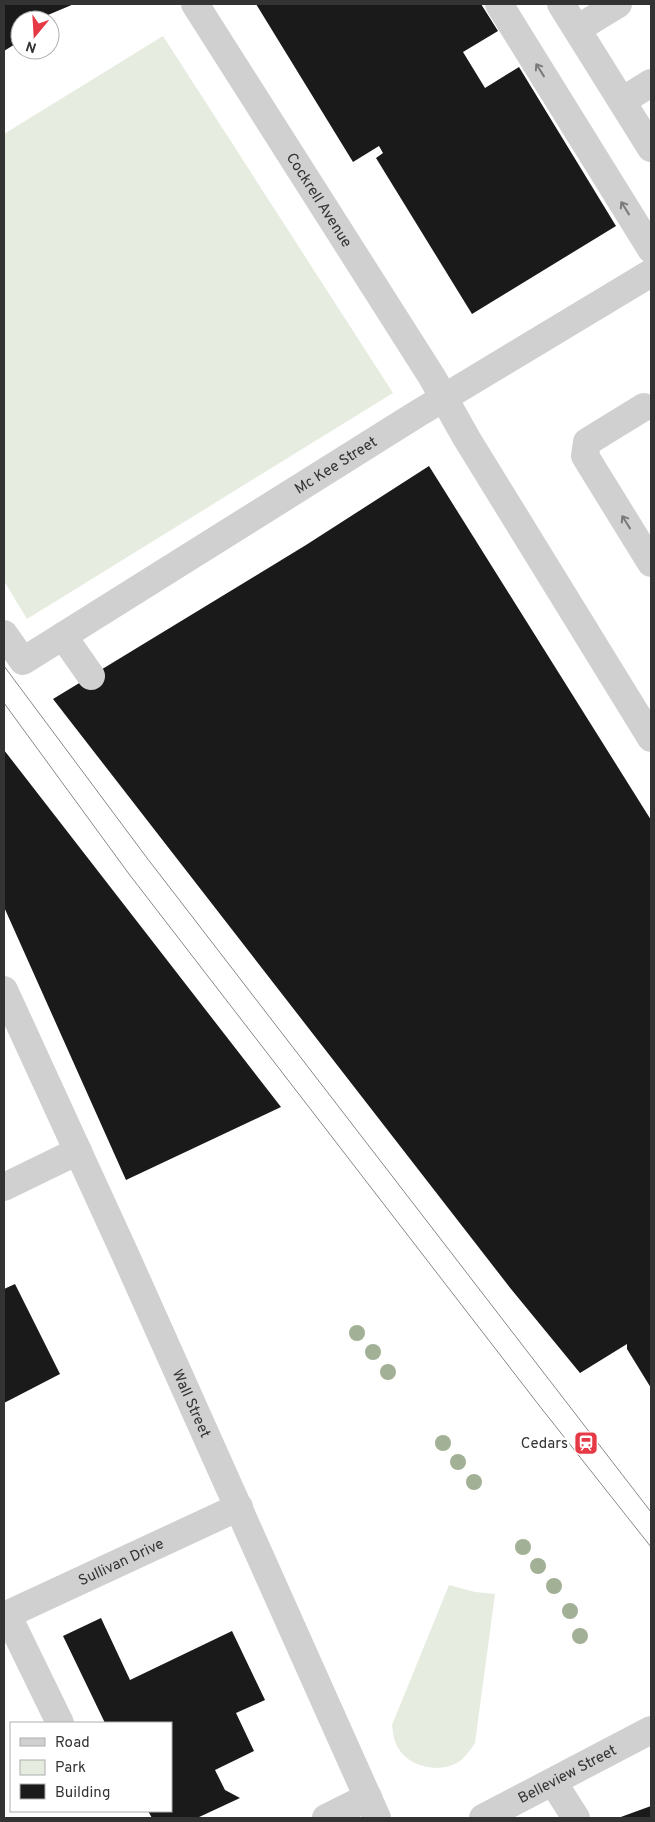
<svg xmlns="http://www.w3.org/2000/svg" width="655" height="1822" font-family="Overpass,sans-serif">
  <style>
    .green { fill: #e6ecdf }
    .building { fill: #1a1a1a }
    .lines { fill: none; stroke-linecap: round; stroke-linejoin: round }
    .minor { stroke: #d0d0d0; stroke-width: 28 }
    .tram { stroke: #888; stroke-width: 1 }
    .tree { fill: #a2b095 }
    .oneway { stroke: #7a7a7a }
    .labels { text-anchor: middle; stroke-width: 5; stroke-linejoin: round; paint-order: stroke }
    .street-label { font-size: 15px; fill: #333; stroke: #fff }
    .poi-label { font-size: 15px; fill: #333; stroke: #fff; text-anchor: end }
  </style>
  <rect width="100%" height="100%" fill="#fff"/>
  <path class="green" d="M163,36L393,393L27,619L4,581V134Z
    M449,1585L475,1592L495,1594L475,1743C471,1749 466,1756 460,1761C441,1774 410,1768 398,1748C394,1741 393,1733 392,1725Z"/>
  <path class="building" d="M4,4H74L36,20H20V41L4,51Z
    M256,4H481L498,31L463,52L485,88L519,67L616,226L472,314L376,158L383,153L379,146L353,162Z
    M429,466L651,820V1388L627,1349V1344L580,1373L511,1289L53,699L306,545Z
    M4,750L281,1107L126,1180L4,907Z
    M15,1284L60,1374L4,1403V1289Z
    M101,1618L130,1680L232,1631L265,1700L236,1713L254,1751L215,1770L225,1790L240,1798L197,1818H152L148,1811H171V1723H105L63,1636Z
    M651,1806V1818H618Z"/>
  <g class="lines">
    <g class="minor">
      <path id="s1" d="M195,4L432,377L467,439L651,738"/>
      <path d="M499,4L651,249"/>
      <path d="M561,4L651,148"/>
      <path d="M577,29L618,4"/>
      <path d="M622,101L651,83"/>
      <path d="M644,407L587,442L585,456L651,563"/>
      <path id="s2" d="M4,634L23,661L417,414L651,273"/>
      <path d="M63,636L91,676"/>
      <path id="s3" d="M4,990L125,1254L377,1818"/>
      <path d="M4,1187L78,1151"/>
      <path d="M7,1614L60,1723"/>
      <path id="s4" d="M4,1616L239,1507"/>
      <path d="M553,1782L576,1818"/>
      <path d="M326,1818L368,1797"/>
      <path id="s5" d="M483,1818L651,1730"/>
    </g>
    <path class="tram" d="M4,666L147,858L651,1512
      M4,703L129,874L538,1404L651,1547"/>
  </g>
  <g class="tree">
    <circle cx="357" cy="1333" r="8"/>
    <circle cx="373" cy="1352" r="8"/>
    <circle cx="388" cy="1372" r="8"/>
    <circle cx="443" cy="1443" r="8"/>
    <circle cx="458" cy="1462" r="8"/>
    <circle cx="474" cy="1482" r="8"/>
    <circle cx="523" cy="1547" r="8"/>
    <circle cx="538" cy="1566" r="8"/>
    <circle cx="554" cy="1586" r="8"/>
    <circle cx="570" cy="1611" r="8"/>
    <circle cx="580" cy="1636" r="8"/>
  </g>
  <defs><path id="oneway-shaft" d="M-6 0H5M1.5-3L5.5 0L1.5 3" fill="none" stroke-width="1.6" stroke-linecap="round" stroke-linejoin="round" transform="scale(1.25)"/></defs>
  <g class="oneway">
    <use href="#oneway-shaft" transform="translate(540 70) rotate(-122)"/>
    <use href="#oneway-shaft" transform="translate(625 208) rotate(-122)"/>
    <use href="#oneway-shaft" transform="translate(626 522) rotate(-122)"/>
  </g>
  <defs>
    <g id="station-square" transform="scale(1.25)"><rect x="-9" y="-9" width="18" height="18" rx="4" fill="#e63946" stroke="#fff"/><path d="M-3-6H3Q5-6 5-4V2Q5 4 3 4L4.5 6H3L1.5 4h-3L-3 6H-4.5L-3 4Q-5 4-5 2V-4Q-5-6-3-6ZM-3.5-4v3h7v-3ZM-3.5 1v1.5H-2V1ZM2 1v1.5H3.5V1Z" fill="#fff"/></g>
  </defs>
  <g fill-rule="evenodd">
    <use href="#station-square" x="586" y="1443"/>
  </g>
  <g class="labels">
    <g class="street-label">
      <text dy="5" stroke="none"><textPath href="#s1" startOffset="232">Cockrell Avenue</textPath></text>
      <text dy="5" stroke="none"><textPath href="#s2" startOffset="402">Mc Kee Street</textPath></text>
      <text dy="5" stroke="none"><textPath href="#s3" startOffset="454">Wall Street</textPath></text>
      <text dy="5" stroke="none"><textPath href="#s4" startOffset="129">Sullivan Drive</textPath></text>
      <text dy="5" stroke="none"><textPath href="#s5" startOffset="95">Belleview Street</textPath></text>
    </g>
    <g class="poi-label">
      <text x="568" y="1448">Cedars</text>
    </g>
  </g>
  <rect width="655" height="1822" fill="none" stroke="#333333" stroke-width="10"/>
  <rect x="10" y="1722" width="162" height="90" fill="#ffffff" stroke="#adadad"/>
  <rect x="20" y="1738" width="25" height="8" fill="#d0d0d0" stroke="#adadad"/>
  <text x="55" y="1747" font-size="15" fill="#333333">Road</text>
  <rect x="20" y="1760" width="25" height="15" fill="#e6ecdf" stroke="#adadad"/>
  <text x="55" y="1772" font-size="15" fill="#333333">Park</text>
  <rect x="20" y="1784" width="25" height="15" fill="#1a1a1a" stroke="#adadad"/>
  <text x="55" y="1797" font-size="15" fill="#333333">Building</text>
  <g transform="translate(35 35) rotate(198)"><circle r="24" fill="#ffffff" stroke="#adadad"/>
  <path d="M0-4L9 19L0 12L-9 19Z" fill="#e63946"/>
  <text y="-8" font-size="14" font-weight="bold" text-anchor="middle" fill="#333333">N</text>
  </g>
</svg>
